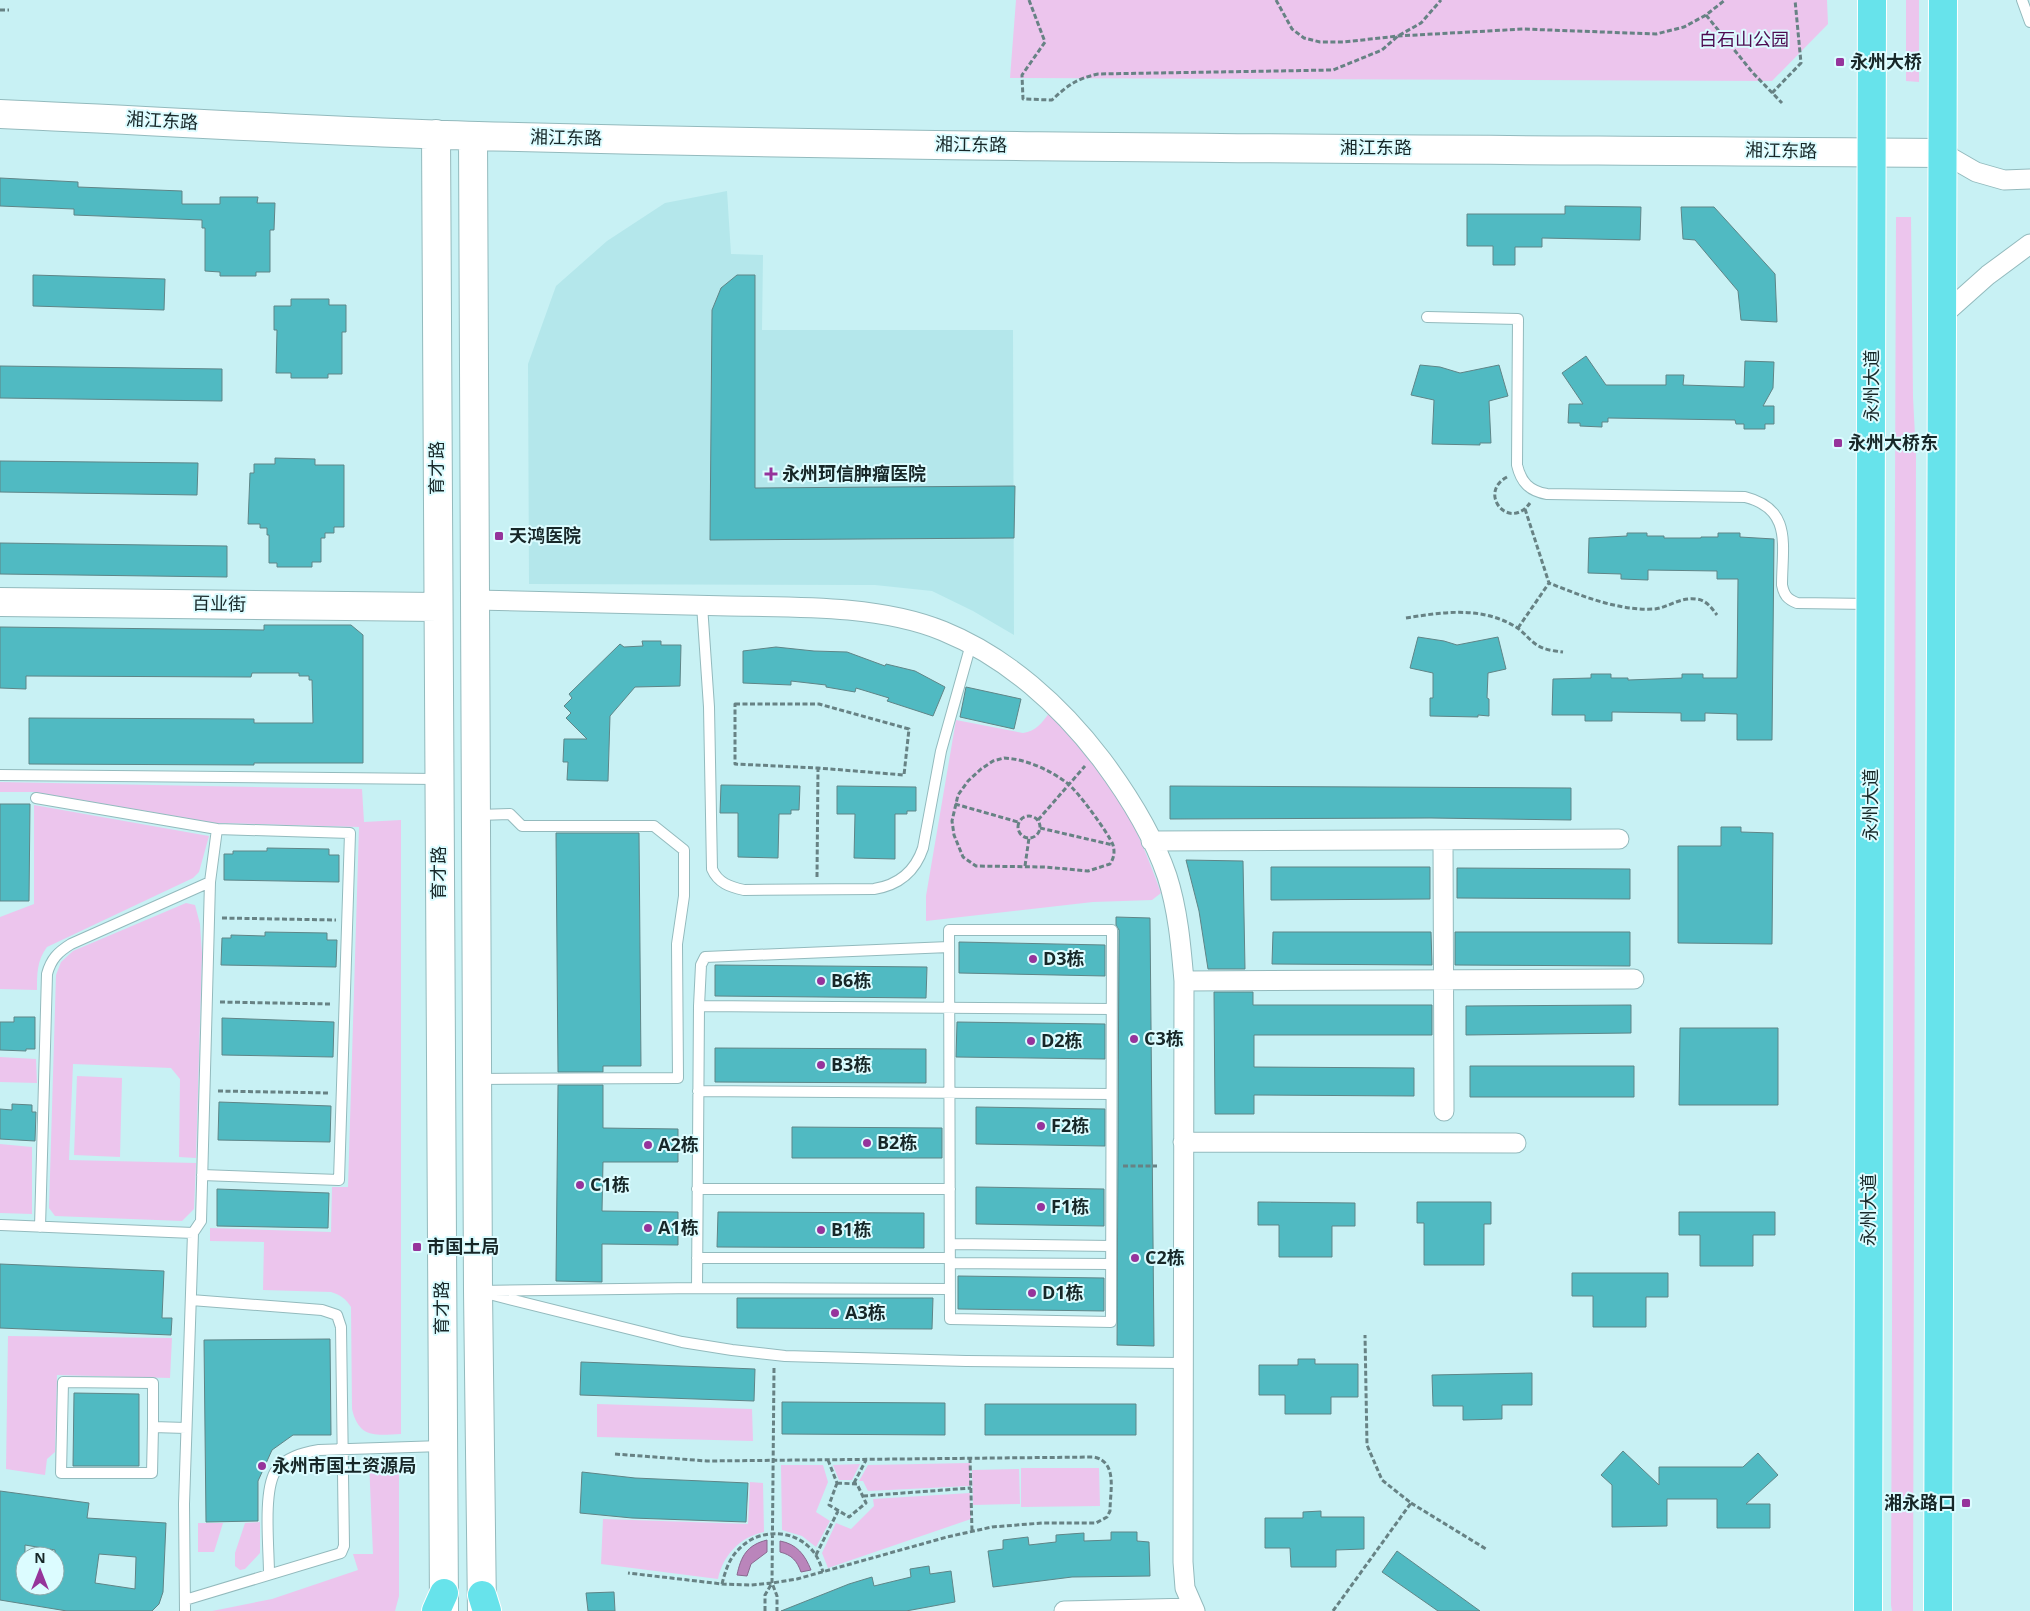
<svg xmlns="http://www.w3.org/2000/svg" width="2030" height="1611" font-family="'Open Sans','Noto Sans SC',sans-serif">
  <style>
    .built { fill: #b4e7eb }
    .green { fill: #ecc5ed }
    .water { fill: #ba85bb; stroke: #89698f }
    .building { fill: #50bac2; stroke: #5f8587; fill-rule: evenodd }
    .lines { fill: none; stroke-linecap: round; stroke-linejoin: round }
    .lane-casing { stroke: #93babd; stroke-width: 12 }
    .street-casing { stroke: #93babd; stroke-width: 21 }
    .secondary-casing { stroke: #93babd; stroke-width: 30 }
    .primary-casing { stroke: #fff; stroke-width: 30 }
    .path { stroke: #678284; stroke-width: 3; stroke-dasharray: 5 2.5; stroke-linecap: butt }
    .lane { stroke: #fff; stroke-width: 10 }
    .street { stroke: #fff; stroke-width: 19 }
    .secondary { stroke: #fff; stroke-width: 28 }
    .primary { stroke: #67e3eb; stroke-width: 28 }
    .poi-dot { fill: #96349b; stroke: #dcfcff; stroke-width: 2 }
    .labels { text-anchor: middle; stroke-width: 4; stroke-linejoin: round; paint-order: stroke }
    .park-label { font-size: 18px; fill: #4d0b51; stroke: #dcfcff }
    .poi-label { font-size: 18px; font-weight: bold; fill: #172728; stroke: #dcfcff; text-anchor: start }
    .street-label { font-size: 18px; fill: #172728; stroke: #dcfcff }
  </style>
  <rect width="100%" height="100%" fill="#c8f1f4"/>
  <path class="built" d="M727,191L731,254L763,255L762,330H1013L1014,635L973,611L932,591L875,585L529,584L528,364L556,286L607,241L665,203Z"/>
  <path class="green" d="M1016,0H1827L1828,24L1772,81L1010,78Z
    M1906,0H1919V82L1906,81Z
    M1896,217H1911L1913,397L1916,455L1913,1611H1892L1891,1605Z
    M1049,713C1069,734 1090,755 1107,780C1131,814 1147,854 1161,893L1152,900L1093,902L926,921V896L956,720L1023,733C1036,731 1042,723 1049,713Z
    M0,782L362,789L364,822L401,820V1434C376,1435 359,1439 352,1409L351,1307C346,1299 341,1295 331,1292L263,1290L264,1242L210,1241V1228L331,1232L332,1187H348L359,827L216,823L35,792H0Z
    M34,805L209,836L199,872L193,878L47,947C37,960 37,974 37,990L0,989V917L34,904Z
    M186,903L195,905L200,924L202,954L196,1158L179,1157L180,1079L171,1068L73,1064L69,1160L196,1163L194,1209L182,1221L55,1216L49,1208L56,975L61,962L73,951Z
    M0,1057L36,1059L37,1083L0,1082Z
    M77,1076L122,1078L120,1157L74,1155Z
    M0,1144L32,1147V1214L0,1213Z
    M8,1336L172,1338L170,1378L57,1375L55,1452L47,1459L45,1475L6,1469Z
    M597,1404L752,1409L753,1441L597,1437Z
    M369,1461L399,1462V1596L395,1611H212L272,1599L358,1570L353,1554H373Z
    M970,1463V1486L868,1491L863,1481H859L868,1465Z
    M860,1464L852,1480H839L833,1465Z
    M781,1465H823L828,1482L816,1512L830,1521L816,1547L802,1536L782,1530Z
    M1021,1468H1099L1100,1506L1021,1507Z
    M1019,1469L1020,1504L973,1505L972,1470Z
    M750,1482L763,1483L764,1532C740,1537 723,1555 718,1579L601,1564L603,1519L748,1524Z
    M970,1493L971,1519L828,1568L822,1553L836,1523L851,1529L874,1506L873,1499Z
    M260,1522V1553L245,1569L240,1570L235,1566V1553L245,1523Z
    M198,1523H223L214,1552H198Z"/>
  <path class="water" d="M767,1540V1552L751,1564L747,1576L737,1575C741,1556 747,1545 767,1540Z
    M780,1541C797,1544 805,1555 811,1570L801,1572C797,1561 792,1555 780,1552Z"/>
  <path class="building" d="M0,178L78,182V187L182,191V204H220V197H258L257,203H275L274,230H270V272H256V276H220V272L205,271V228H202V220L74,215V209L0,206Z
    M1565,206L1641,207L1640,240L1542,238V247H1515V265H1493V246H1467V214H1565Z
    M1681,207H1714L1775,274L1777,322L1741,320L1738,291L1695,240L1683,239Z
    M33,275L165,279L164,310L33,306Z
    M737,275H755V488L1015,486L1014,538L710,540L712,310L721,288Z
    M291,299H329V305H346V332H342V374H328V378H291V373H276L277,330H274V306H291Z
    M1586,356L1606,385H1666V375H1684L1683,385L1744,387L1745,361L1774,362L1773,388L1763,406H1774V424H1765V429H1744V424H1736L1735,420L1608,418V422H1602V427L1580,426V423H1568L1569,404H1583L1562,373Z
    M1420,365L1440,367L1460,373L1499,365L1508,396L1489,401L1491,443H1480V445L1432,444L1434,400L1411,395Z
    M0,366L222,369V401L0,398Z
    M275,458L315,459V465H344V527H334V533H325V538H321V562H312V567H277V563H269V535H267V528H260V524H248L250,473H254V464H275Z
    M0,461L198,463L197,495L0,492Z
    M1627,533H1647V536H1664V538H1701V537H1718V533H1740V537L1774,539L1772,740H1737V714L1705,713V721H1681V713L1612,712V721H1585V715H1552L1553,679L1591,678V674H1611V678H1628V680L1682,678V674H1703V678H1737L1738,579H1717V571L1648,570V580L1621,579V574L1588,573L1589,538L1627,536Z
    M0,543L227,546V577L0,574Z
    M264,625H351L363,635V763H254V765L29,764V718L254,719V723H313L312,680H309V676H299V673H252L251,677L26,676V689L0,688V627L264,630Z
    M1418,637L1444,641L1457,645L1498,637L1506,669L1488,673L1487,698L1489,699V716L1478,715V717L1430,716V698H1433V673L1410,668Z
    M642,641H661V645H681L680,686L635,687L610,716L608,781L567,780L568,762H563L564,739H587L566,718L571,713L564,706L572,698L569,694L620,644L624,647L643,646Z
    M776,647L814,651L847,652L885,666L886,664L915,671L945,687L933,716L887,701L889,698L856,688L855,692L826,687V685L791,681V685L743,683V651Z
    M966,687L1021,699L1014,729L960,717Z
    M721,785L800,786L799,810H791V814H779L778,858L738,857V813H720Z
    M837,786L916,787V811H907V814H895V859L854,858L855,814H837Z
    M1170,786L1571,788V820L1431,818L1170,819Z
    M0,804H30L29,901H0Z
    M1721,827H1741V832L1773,833L1772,944L1678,943V846H1721Z
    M556,833H639L641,1066H603V1072H558Z
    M267,848L329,849V855H339V882L224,880V854H233V851H267Z
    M1186,860L1243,861L1245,969H1208L1199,911Z
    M1271,867H1430V899L1271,900Z
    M1457,868L1630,869V899L1457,898Z
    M1116,917L1150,918L1154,1346L1117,1345L1119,930L1116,925Z
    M265,932L327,933V940H337L336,967L221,965L222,938H231V935L265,936Z
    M1273,932H1431L1432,965L1272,964Z
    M1455,932H1630V966L1455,965Z
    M959,942L1105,945V976L959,973Z
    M715,965L927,967L926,998L715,996Z
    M1214,992H1253V1005H1432V1035H1254V1067L1414,1068V1096L1254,1095V1114H1215Z
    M1631,1005V1033L1466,1035V1006Z
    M14,1017H35V1049H26V1051L0,1050V1022H14Z
    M222,1018L334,1022L333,1057L222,1055Z
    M957,1022L1105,1024V1059L956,1057Z
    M1680,1028H1778V1105H1679Z
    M715,1048L926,1049V1083L715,1082Z
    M1470,1066H1634V1097H1470Z
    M558,1085H603V1128L678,1129V1162H603L602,1211L678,1212V1245L602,1244V1282L556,1281Z
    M219,1102L331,1106L330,1142L218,1140Z
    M12,1104L32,1105V1112H36L35,1141L0,1139V1109L12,1110Z
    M976,1107L1105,1109V1146L976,1144Z
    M792,1127L942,1128V1158H792Z
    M976,1187L1104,1189V1226L976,1224Z
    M217,1189L329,1193L328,1228L217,1226Z
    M1258,1202L1355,1203V1226H1332V1257H1279V1225H1258Z
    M1417,1202H1491V1224H1484V1265H1424V1223H1417Z
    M718,1212L924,1213V1248L717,1247Z
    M1679,1212H1775V1235H1753V1266H1700V1235H1679Z
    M0,1264L164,1271L162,1318H172L171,1335L0,1328Z
    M1572,1273H1668V1297H1646V1327H1593V1296H1572Z
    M958,1276L1104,1278V1311L958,1309Z
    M737,1298H933L932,1329L737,1328Z
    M330,1339L331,1435H293L272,1450L258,1481V1521L206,1522L204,1340Z
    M1298,1359H1315V1364H1358V1397H1331V1414H1285V1395H1259V1365H1298Z
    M581,1362L755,1369L754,1401L580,1395Z
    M1532,1373V1405H1502V1419L1463,1420V1406H1433L1432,1375Z
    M74,1393L139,1394V1466H73Z
    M782,1402L945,1403V1435L782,1434Z
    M985,1404H1136V1435H985Z
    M1623,1451L1659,1485V1467H1743L1758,1453L1778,1475L1746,1504H1770V1528H1717V1499H1667V1526L1612,1527V1485L1601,1475Z
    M582,1472L635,1478L748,1483L746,1522L632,1518L580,1513Z
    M0,1491L89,1503L87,1518L166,1523L163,1592L159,1604L152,1611H67L0,1600ZM25,1545L55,1550V1586H25ZM99,1554L136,1557L135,1589L95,1583Z
    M1321,1511V1517H1364V1549L1336,1550V1567H1291L1290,1548H1265V1518H1303V1512Z
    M1111,1532H1137V1541L1149,1542L1150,1576L1072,1577L993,1587L988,1551L1003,1549V1540L1028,1537L1029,1545L1056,1542V1535L1084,1533V1541L1111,1540Z
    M1397,1551L1480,1611H1438L1382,1572Z
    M929,1566L930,1574L951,1571L955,1602L906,1611H781L849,1584L872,1577L874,1586L911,1577L910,1569Z
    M614,1592L615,1611H588L586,1593Z"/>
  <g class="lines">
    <g class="lane-casing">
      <path id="lane" d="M2022,0L2030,22
        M1427,317L1518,319L1517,465C1521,482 1529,491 1547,494L1745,497C1793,509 1782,546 1782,585C1784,595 1787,599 1797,603L1870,604
        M702,605L709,707L712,869C718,883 730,887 744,890L874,889C899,885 915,872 923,848L941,751L971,644
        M0,775L438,779
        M36,798L217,829
        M478,815L510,814L522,826H654L684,850V896L677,944L678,1078L478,1079
        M949,930H1112L1111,1322L950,1319Z
        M699,1006L1111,1009
        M698,1091L1111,1094
        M697,1189H950
        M1,1225L193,1233
        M40,1227L47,974C51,959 58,952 71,944L210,882
        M950,1244L1111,1246
        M697,1258H950
        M950,1263L1111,1264
        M697,1288L950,1289
        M479,1291L697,1288L699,1006L701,965L705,957L949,947
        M493,1295L682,1342L732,1350L785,1356L966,1361L1183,1363
        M153,1427L152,1473H61L63,1382L153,1383V1427L186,1428
        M269,1574C269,1548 263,1493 275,1472C284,1457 303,1453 319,1450L442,1446
        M185,1600L341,1553L344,1546L341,1327L337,1315L322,1310L191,1300
        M185,1611L184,1504L193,1233L201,1221L210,882L217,829L350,833L339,1180L202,1175"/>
    </g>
    <g class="street-casing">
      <path id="street" d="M1943,153L1976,172L2004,180L2030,179
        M1942,316L1988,275L2030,244
        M476,600C560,602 645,604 729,606C796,607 880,605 943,631C1007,657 1061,706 1102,760C1128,795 1153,835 1167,876C1178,910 1181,946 1184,981L1183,1562L1185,1588L1195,1611
        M1443,840L1444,1111
        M1151,841L1619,839
        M1184,981L1634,979
        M1183,1142L1516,1143
        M1064,1611L1193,1608"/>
    </g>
    <g class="secondary-casing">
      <path id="secondary" d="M0,114C159,121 319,131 478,136C966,149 1455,149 1943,153
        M436,134L444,1611
        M473,136L478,1291L482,1611
        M0,602L437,607"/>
    </g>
    <g class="primary-casing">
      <path id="primary" d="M482,1595L487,1611
        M436,1611L444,1593
        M1868,1611L1872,0
        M1938,1611L1943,0"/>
    </g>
    <path class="path" d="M1029,0L1045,42L1022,75L1023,99L1052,100C1068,85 1076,79 1098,74L1333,70L1382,50L1398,36L1421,23L1441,0
      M1276,0L1292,29L1304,38L1320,42H1344L1398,36L1523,29L1656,34L1684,27L1706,15L1725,0
      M0,10H9
      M1706,15L1753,73L1782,103
      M1772,93L1801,63L1795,0
      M1507,477C1477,493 1509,532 1530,503
      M1525,509L1549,583C1582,596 1618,611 1655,609C1669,607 1680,597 1696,599C1706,600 1711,607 1717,615
      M1406,618C1443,612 1482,606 1516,627C1524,632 1529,640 1537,645C1544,650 1555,651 1563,652
      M1518,628L1549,583
      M735,704H819L909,729L904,775L818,768L735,764Z
      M1004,758C1026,759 1050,770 1067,783C1077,790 1109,834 1113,845C1115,852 1114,858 1110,864L1088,871L1045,867L976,866L963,857L954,835L952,821L958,795L968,781L981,769L993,761Z
      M955,804L1018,822
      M1018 827a11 11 0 1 1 22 0a11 11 0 1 1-22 0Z
      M1038,820L1085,766
      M1040,828L1113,845
      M1025,866L1029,838
      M817,877L818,768
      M222,918L336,920
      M220,1002L331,1004
      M218,1091L329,1093
      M1123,1166H1157
      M774,1368L772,1583L777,1596V1611
      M615,1454L707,1461L1094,1457C1118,1462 1110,1491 1110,1511L1107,1517L1096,1523H1042L992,1527L947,1537L797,1579L772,1583L751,1585L722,1584L628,1573
      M970,1458L972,1531
      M828,1460L837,1483
      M837,1483L857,1484L866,1503L849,1517L829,1505Z
      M854,1483L866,1460
      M863,1496L971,1488
      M1411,1503L1486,1549
      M816,1555L838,1511
      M722,1584C725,1572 729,1559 738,1550C756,1530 788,1528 808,1546C816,1553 820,1562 823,1572
      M765,1611V1595L772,1583
      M1333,1611L1411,1503L1382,1480L1367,1445L1365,1335"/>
    <use href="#lane" class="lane"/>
    <use href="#street" class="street"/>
    <use href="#secondary" class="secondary"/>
    <use href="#primary" class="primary"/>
  </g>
  <g class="poi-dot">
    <rect x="1835" y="57" width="10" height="10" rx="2.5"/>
    <rect x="1833" y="438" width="10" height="10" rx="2.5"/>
    <path d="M768.5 466.5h5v5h5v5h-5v5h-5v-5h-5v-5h5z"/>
    <rect x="494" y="531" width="10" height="10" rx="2.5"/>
    <circle cx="1033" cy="959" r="5"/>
    <circle cx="821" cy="981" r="5"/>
    <circle cx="1134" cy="1039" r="5"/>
    <circle cx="1031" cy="1041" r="5"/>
    <circle cx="821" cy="1065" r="5"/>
    <circle cx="1041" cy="1126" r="5"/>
    <circle cx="867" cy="1143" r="5"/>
    <circle cx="648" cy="1145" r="5"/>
    <circle cx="580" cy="1185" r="5"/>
    <circle cx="1041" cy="1207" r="5"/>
    <circle cx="648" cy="1228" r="5"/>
    <circle cx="821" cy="1230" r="5"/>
    <rect x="412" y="1242" width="10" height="10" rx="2.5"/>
    <circle cx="1135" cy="1258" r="5"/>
    <circle cx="1032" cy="1293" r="5"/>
    <circle cx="835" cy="1313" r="5"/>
    <circle cx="262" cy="1466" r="5"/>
    <rect x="1961" y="1498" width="10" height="10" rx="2.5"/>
  </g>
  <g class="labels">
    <g class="park-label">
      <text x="1744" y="46">白石山公园</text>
    </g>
    <g class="poi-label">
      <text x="1850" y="68">永州大桥</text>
      <text x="1848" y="449">永州大桥东</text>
      <text x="782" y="480">永州珂信肿瘤医院</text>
      <text x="509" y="542">天鸿医院</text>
      <text x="1043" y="965">D3栋</text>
      <text x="831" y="987">B6栋</text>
      <text x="1144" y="1045">C3栋</text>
      <text x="1041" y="1047">D2栋</text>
      <text x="831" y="1071">B3栋</text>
      <text x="1051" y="1132">F2栋</text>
      <text x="877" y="1149">B2栋</text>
      <text x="658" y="1151">A2栋</text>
      <text x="590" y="1191">C1栋</text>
      <text x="1051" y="1213">F1栋</text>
      <text x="658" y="1234">A1栋</text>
      <text x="831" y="1236">B1栋</text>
      <text x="427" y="1253">市国土局</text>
      <text x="1145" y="1264">C2栋</text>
      <text x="1042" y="1299">D1栋</text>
      <text x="845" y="1319">A3栋</text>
      <text x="272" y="1472">永州市国土资源局</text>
      <text x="1956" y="1509" text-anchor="end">湘永路口</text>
    </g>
    <g class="street-label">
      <text transform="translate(162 121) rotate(3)" y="6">湘江东路</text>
      <text transform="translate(566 138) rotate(1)" y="6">湘江东路</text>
      <text transform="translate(971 145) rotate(1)" y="6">湘江东路</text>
      <text x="1376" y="154">湘江东路</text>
      <text transform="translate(1781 151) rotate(1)" y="6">湘江东路</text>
      <text transform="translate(1872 386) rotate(-90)" y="6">永州大道</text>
      <text transform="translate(437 468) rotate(-90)" y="6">育才路</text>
      <text transform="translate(219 604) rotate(1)" y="6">百业街</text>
      <text transform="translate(1871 805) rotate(-90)" y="6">永州大道</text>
      <text transform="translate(439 873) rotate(-90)" y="6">育才路</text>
      <text transform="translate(1869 1210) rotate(-90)" y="6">永州大道</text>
      <text transform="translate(442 1308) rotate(-90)" y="6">育才路</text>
    </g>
  </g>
  <g transform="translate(40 1571)"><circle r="24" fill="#dcfcff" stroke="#8da7a9"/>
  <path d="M0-4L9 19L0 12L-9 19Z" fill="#96349b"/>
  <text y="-8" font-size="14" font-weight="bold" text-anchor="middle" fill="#172728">N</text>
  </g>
</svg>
